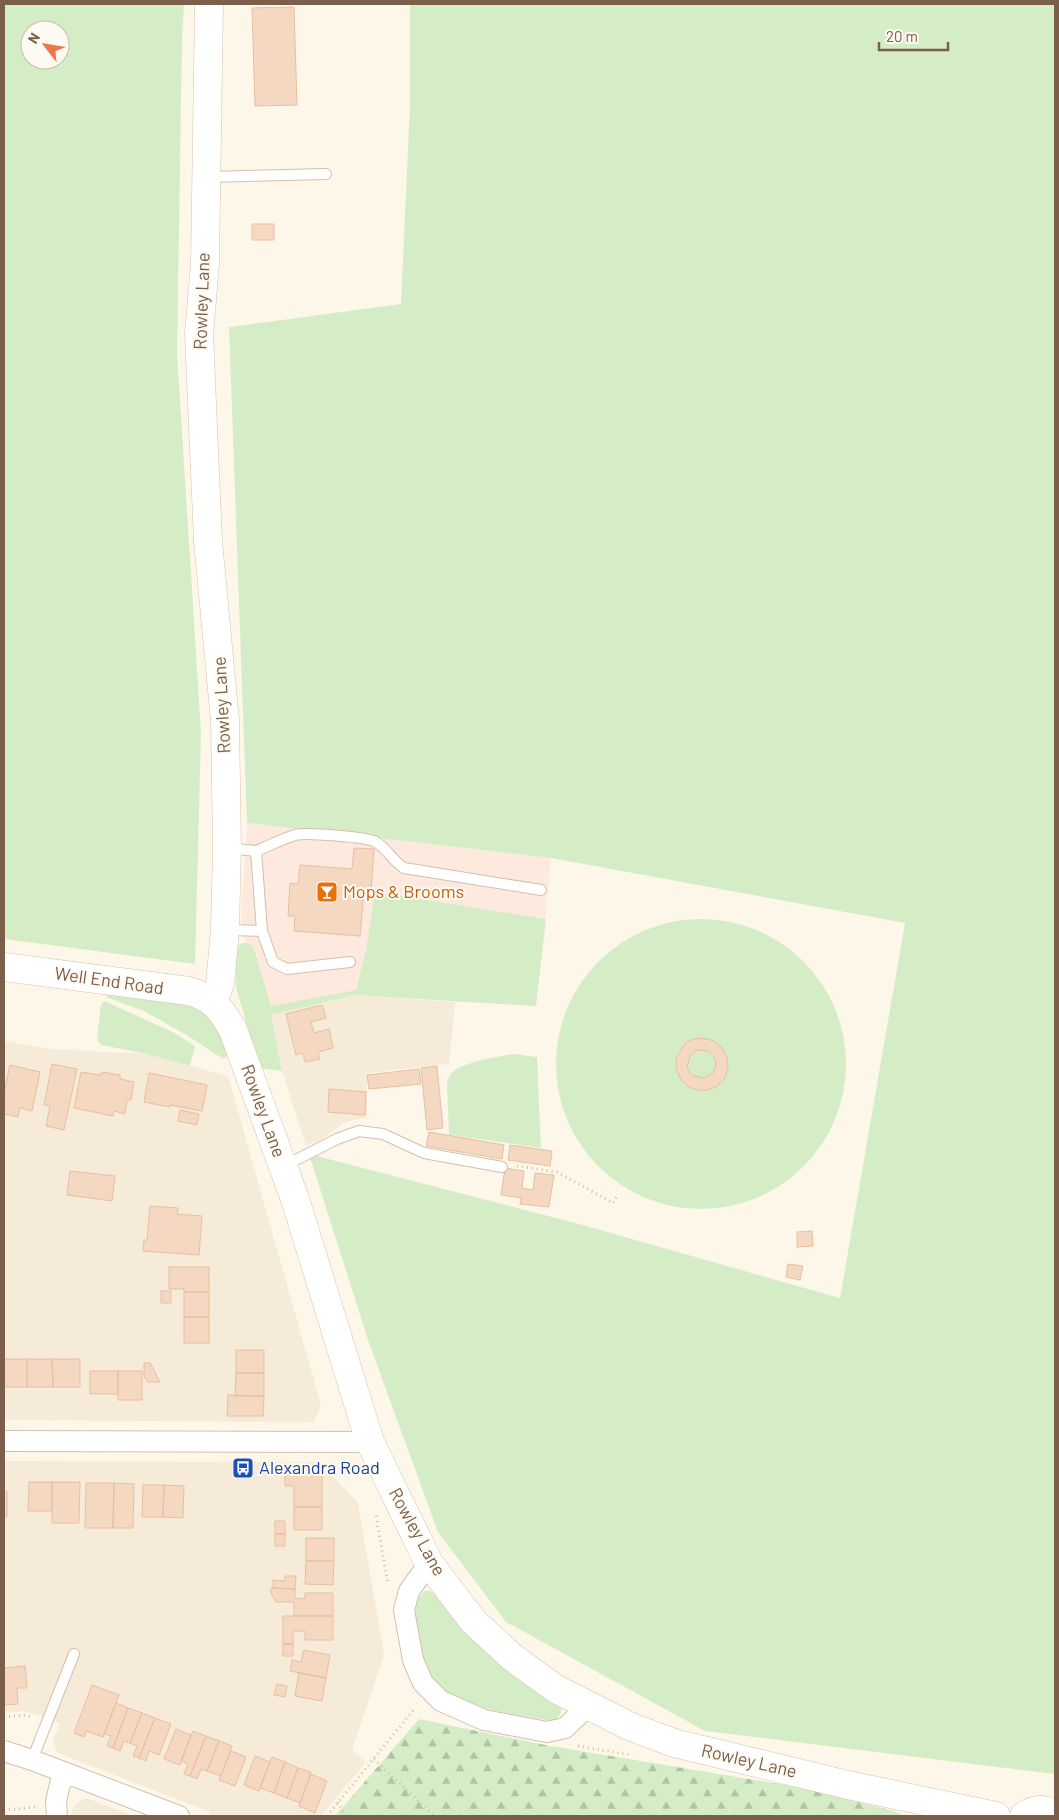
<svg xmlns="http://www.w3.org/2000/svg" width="1059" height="1820" font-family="Barlow,sans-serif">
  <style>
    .residential { fill: #f6ead8 }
    .commercial { fill: #fee9de }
    .green { fill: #d5edc7; fill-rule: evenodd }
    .forest { fill: url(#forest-firs) }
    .building { fill: #f4d8c1; stroke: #e8bfa0; fill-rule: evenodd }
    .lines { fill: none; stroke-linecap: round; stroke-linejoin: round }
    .lane-casing { stroke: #d2c0ae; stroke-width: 12 }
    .street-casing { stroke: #d2c0ae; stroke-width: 22 }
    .secondary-casing { stroke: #d7c2ae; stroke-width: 29 }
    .path { stroke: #dabba3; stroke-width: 3; stroke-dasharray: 1 4; stroke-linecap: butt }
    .lane { stroke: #fff; stroke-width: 10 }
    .street { stroke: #fff; stroke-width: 20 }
    .secondary { stroke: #fff; stroke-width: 28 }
    .labels { text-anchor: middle; stroke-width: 4; stroke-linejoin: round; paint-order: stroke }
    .street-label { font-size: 18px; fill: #7b5e4b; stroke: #fffaf2 }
    .food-label { font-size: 18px; fill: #c56008; stroke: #fffaf2; text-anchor: start }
    .transit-label { font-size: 18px; fill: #164399; stroke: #fffaf2; text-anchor: start }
  </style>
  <defs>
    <pattern id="forest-firs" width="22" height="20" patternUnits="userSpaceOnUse" patternTransform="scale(1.25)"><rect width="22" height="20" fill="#d5edc7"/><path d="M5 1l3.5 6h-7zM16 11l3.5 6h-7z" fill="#b2c3a4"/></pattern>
  </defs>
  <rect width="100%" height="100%" fill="#fdf7ea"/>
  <path class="residential" d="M355,995L455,1002L449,1064L367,1073V1117L343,1123L320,1141L306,1145L282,1071L271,1015Z
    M4,1041L52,1049L147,1054L228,1076L321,1405L314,1422L4,1420Z
    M4,1461L319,1462L358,1503L384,1655L352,1750L366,1762L321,1816H209L210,1812L58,1753L53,1742L60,1723L25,1711L4,1713Z
    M86,1798L134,1816H72L71,1813L76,1804Z"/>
  <path class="commercial" d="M247,823L551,858L536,1006L355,995L273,1014L246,942L241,918Z"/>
  <path class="green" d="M4,4H184L182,40L177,353L201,733L195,964L4,939ZM30,30H60V60H30Z
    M410,4H1055V1774L705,1731L506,1622L438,1532L369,1343L309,1154L579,1224L840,1298L905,923L551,858L247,823L229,327L401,304L410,105Z
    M375,892L546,919L536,1006L355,995L271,1015L282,1071L259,1068L236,987L235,952C239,941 245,941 253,946L271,1006L356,990L366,950Z
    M556 1064a145 145 0 1 1 290 0a145 145 0 1 1-290 0Z
    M109,992C134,996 189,998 207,1014C219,1024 224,1041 230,1054L223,1059L188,1036L144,1011L106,997Z
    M104,1001L173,1032L195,1046L190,1066L147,1054L101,1045L97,1039L101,1005Z
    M513,1054L537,1057L541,1148L449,1135L447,1082C448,1081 450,1075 450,1075C459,1062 498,1057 513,1054Z
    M425,1591H430L436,1594L561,1705C563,1712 560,1715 555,1720H546C501,1711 438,1709 422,1657C420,1648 419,1639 418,1630C416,1615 411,1601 425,1591Z"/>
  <path class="forest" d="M419,1719L545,1745L803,1788L894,1811L905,1816H335Z"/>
  <path class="building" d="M294,7L297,105L255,106L252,8Z
    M252,224H274V240H252Z
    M354,848L374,849L371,892H364L360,936L294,931L295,916H288L290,883L298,884L300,865L352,869Z
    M322,1005L326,1018L311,1022L314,1033L329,1029L333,1048L318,1052L320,1059L305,1062L303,1053L296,1055L286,1014Z
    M703,1038L714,1041L722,1048L727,1057L728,1068L725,1078L716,1087L707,1090H697L689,1087L681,1080L676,1068V1059L685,1043L694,1039ZM697,1050L708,1051L715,1058L716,1063L713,1073L704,1078L695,1076L691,1074L687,1067L690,1056Z
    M52,1064L77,1069L64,1130L46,1126L50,1106L44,1105Z
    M10,1065L40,1072L32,1111L20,1108L18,1117L4,1114V1093Z
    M437,1066L443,1128L427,1130L421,1068Z
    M419,1069L421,1084L369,1089L367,1075Z
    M81,1072L101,1075L102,1072L120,1075V1079L134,1082L131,1100H127L125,1114L114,1111L113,1116L74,1108Z
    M149,1073L207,1085L202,1111L170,1105V1107L144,1102Z
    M329,1089L366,1092L365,1115L328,1112Z
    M180,1110L199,1114L197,1125L178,1121Z
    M429,1132L504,1145L502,1159L426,1146Z
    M510,1145L552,1151L550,1166L508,1160Z
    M505,1168L524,1171L522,1188L533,1190L535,1173L554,1175L549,1207L520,1204L521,1198L501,1195Z
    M70,1171L115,1176L112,1201L67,1195Z
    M150,1206L178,1208L177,1214L202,1216L199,1255L143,1251L144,1240H147Z
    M812,1231L813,1246L797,1247V1232Z
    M788,1264L803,1266L800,1280L786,1277Z
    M169,1267H209V1292H184V1289H169Z
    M161,1291H171V1303H161Z
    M184,1292H209V1317H184Z
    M184,1317H209V1343H184Z
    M236,1350H264V1373H236Z
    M4,1359H27V1387H4Z
    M27,1359H52L53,1387H27Z
    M52,1359H80V1387H53Z
    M144,1363H150L160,1382H148L144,1377Z
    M90,1371H118V1394H90Z
    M118,1371H142V1400H118Z
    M236,1373H264V1396H235Z
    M228,1395L264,1396L263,1416H227Z
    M285,1467H322V1507H294V1486H285Z
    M29,1482H52V1511H28Z
    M52,1482H80L79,1523H52Z
    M86,1483H114L113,1528H85Z
    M114,1483L134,1484L133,1528H113Z
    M143,1485H164L163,1517H142Z
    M164,1485L184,1486L183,1518L163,1517Z
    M4,1492H7V1517H4Z
    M294,1507H322V1530H294Z
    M275,1521H285V1534H275Z
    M275,1534H285V1546H275Z
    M306,1538H334V1561H306Z
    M306,1561H334L333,1585L305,1584Z
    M285,1576H296L295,1589L273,1588V1580L285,1581Z
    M271,1588L295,1589V1598L305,1599V1593H333V1616H294V1602H276L271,1593Z
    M283,1616H333V1640H305V1631H293V1644H283Z
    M283,1644H293V1656H283Z
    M304,1650L330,1655L326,1678L290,1671L292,1660L301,1662Z
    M25,1666L27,1688H17L18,1704L4,1705V1668Z
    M299,1673L326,1678L322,1701L295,1696Z
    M277,1684L287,1686L285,1697L274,1695Z
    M92,1685L119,1695L103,1737L86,1731L84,1737L74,1733Z
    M116,1703L128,1708L113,1748L107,1746L111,1736L104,1734Z
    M128,1708L142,1713L130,1743L124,1741L120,1751L113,1748Z
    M142,1713L155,1718L139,1758L133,1756L137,1746L130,1743Z
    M155,1718L171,1724L159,1755L149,1751L146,1761L139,1758Z
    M176,1729L191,1735L180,1765L164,1759Z
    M193,1731L206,1736L190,1776L184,1774L188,1764L181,1761Z
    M206,1736L219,1741L207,1771L201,1769L197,1779L190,1776Z
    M219,1741L232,1746L221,1776L207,1771Z
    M231,1751L246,1757L235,1786L219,1780Z
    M255,1756L270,1762L259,1791L244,1785Z
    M272,1757L285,1762L274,1793L260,1788Z
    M285,1762L298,1768L287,1798L274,1793Z
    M298,1768L311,1772L300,1803L287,1798Z
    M311,1774L327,1781L315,1813L299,1806Z"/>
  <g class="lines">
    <g class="lane-casing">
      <path id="lane" d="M208,177L326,174
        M256,851C269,846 282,839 295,835C304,832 368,837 376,842C387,849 393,861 404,868L541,890
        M226,930L262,931L256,851L227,848
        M262,931L273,962L287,969L350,962
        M284,1166L337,1139L359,1131L383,1134L424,1153L502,1167
        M32,1760L74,1654"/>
    </g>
    <g class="street-casing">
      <path id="street" d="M4,1441L370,1442
        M429,1563L409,1591L404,1610L413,1660L423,1683L441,1701L484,1720L547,1732L565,1728L588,1706
        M4,1751L32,1760L179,1816
        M57,1816L56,1801L63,1772"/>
    </g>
    <g class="secondary-casing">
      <path id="secondary" d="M209,4L205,264L199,334L208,541L225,721L227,848L225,930L220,984L213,1001
        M4,967L189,991C214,999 220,1007 233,1030L295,1199L370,1442L429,1563L473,1621L512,1657L556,1689L629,1726L674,1743L848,1785L996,1816
        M1024,1816C1034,1809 1045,1807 1055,1816"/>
    </g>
    <path class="path" d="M517,1166L557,1172L613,1203L618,1194
      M376,1516L388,1584
      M4,1717L25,1715L33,1717
      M578,1746L631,1755
      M374,1759L434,1816
      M338,1802L345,1816
      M4,1810L36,1807
      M327,1816L415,1708"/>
    <use href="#lane" class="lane"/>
    <use href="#street" class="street"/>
    <use href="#secondary" class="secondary"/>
  </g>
  <defs>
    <g id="bar-square" transform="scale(1.125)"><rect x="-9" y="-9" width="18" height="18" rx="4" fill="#e8710a" stroke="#fffaf2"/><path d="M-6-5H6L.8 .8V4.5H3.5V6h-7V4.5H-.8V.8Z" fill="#fff"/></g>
    <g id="bus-square" transform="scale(1.125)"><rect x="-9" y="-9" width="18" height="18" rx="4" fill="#1a4fb4" stroke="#fffaf2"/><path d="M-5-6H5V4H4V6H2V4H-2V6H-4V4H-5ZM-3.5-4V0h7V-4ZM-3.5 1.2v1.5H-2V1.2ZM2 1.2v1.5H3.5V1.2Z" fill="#fff"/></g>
  </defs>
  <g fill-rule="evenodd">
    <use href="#bar-square" x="327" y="892"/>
    <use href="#bus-square" x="243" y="1468"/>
  </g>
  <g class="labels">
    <g class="street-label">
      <text transform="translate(202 301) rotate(-88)" y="6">Rowley Lane</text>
      <text transform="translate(222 705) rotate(-93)" y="6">Rowley Lane</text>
      <text transform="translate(109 981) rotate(8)" y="6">Well End Road</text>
      <text transform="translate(263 1111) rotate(70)" y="6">Rowley Lane</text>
      <text transform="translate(417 1532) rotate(61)" y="6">Rowley Lane</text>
      <text transform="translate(749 1761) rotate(13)" y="6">Rowley Lane</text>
    </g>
    <g class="food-label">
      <text x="343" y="898">Mops &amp; Brooms</text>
    </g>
    <g class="transit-label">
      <text x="259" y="1474">Alexandra Road</text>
    </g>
  </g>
  <rect width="1059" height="1820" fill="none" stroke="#7b5e4b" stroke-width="10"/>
  <g transform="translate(45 45) rotate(301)"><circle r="24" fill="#fffaf2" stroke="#cabcaf"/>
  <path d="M0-4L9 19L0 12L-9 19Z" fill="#ec774b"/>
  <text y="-8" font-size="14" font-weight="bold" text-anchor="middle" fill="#7b5e4b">N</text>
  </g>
  <path d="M879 42v8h69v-8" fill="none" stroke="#7b5e4b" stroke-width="2.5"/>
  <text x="886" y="42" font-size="15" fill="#7b5e4b" stroke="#fffaf2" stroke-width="4" paint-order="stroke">20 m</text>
</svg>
